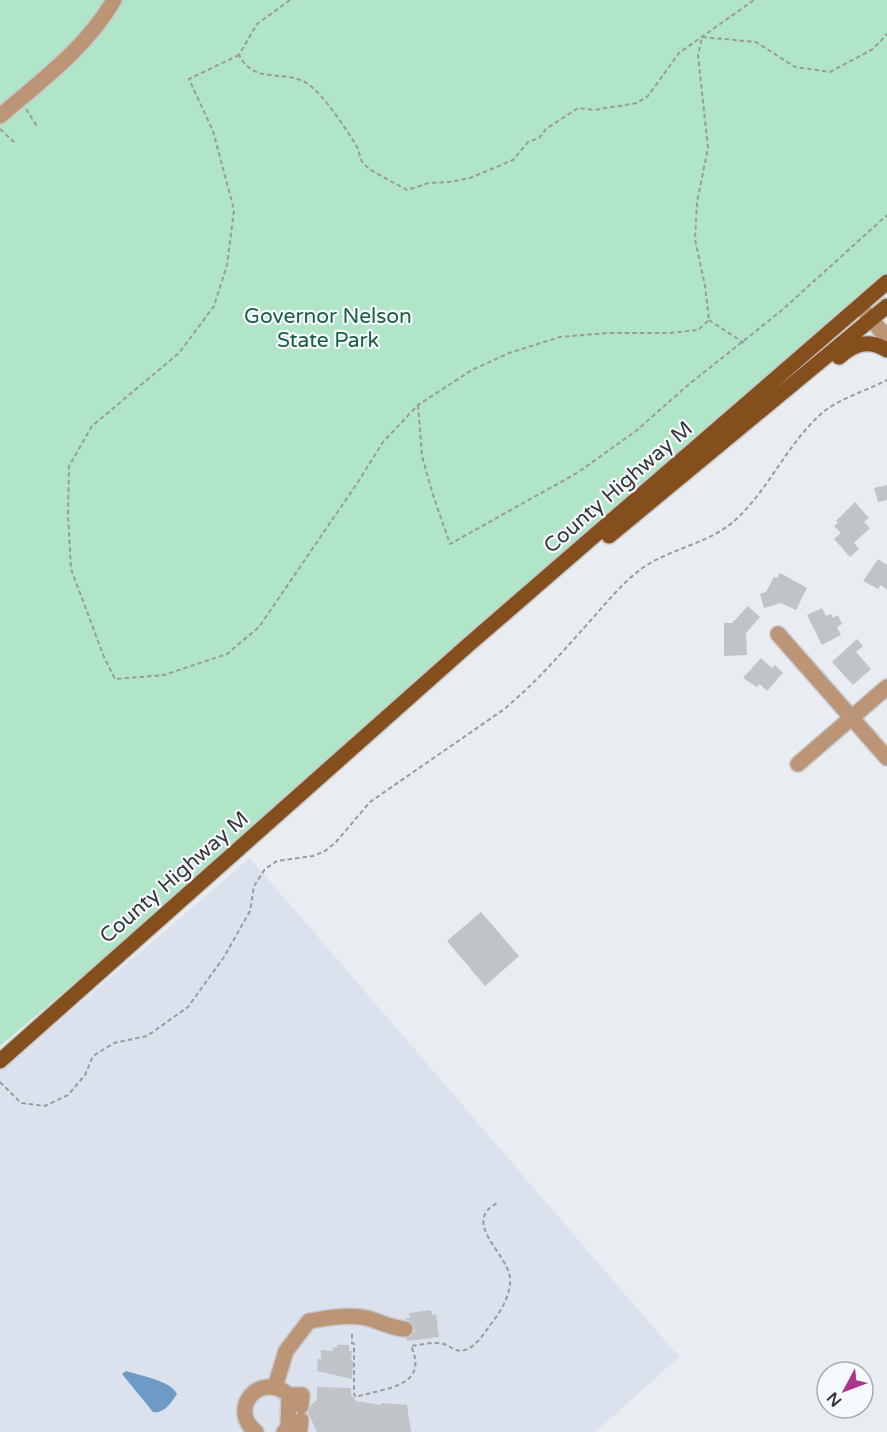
<svg xmlns="http://www.w3.org/2000/svg" width="887" height="1432" font-family="'Varela Round',sans-serif">
  <style>
    .built { fill: #dbe1ed }
    .green { fill: #b0e5c7 }
    .water { fill: #6e9bc6 }
    .building { fill: #c0c3c8 }
    .lines { fill: none; stroke-linecap: round; stroke-linejoin: round }
    .minor-casing { stroke: #c5c8cc; stroke-width: 18 }
    .major-casing { stroke: #c5c8cc; stroke-width: 18 }
    .path { stroke: #999b9f; stroke-width: 2; stroke-dasharray: 4.5 3; stroke-linecap: butt }
    .minor { stroke: #bc9576; stroke-width: 15 }
    .major { stroke: #854f1d; stroke-width: 15 }
    .labels { text-anchor: middle; stroke-width: 4.5; stroke-linejoin: round; paint-order: stroke }
    .park-label { font-size: 21px; fill: #186040; stroke: #f6f9fe }
    .street-label { font-size: 21px; fill: #363739; stroke: #f6f9fe }
  </style>
  <rect width="100%" height="100%" fill="#e9ecf1"/>
  <path class="built" d="M250,858L679,1357L595,1432H0V1072Z"/>
  <path class="green" d="M0,0H887V278L118,946L0,1046Z"/>
  <path class="water" d="M126,1371C141,1376 170,1380 177,1394C171,1403 164,1414 153,1412L122,1374Z"/>
  <path class="building" d="M887,485V500L878,502L874,488Z
    M855,502L869,518L864,522L870,528L854,543L859,549L850,557L834,539L841,533L834,526L838,523L836,521Z
    M878,559L887,565V590L881,585L878,589L863,581Z
    M780,573L807,588L796,610L781,603L764,608L760,594L766,592L774,577L777,578Z
    M748,606L760,617L746,633L747,655L724,656V623H732Z
    M822,608L826,616L831,614L833,618L838,615L842,624L837,627L841,635L822,645L807,615Z
    M857,639L863,646L856,652L871,669L853,685L832,662Z
    M761,658L772,668L775,665L783,673L767,691L760,684L757,687L743,678Z
    M481,912L519,956L485,986L447,941Z
    M431,1310L432,1315L436,1314L439,1337L407,1341L406,1338L412,1335L415,1330L411,1322L404,1318H410L409,1313Z
    M337,1345H349V1351H352L351,1361H353L352,1379L317,1371L318,1359H321V1350L333,1351V1347L337,1348Z
    M317,1387L351,1388V1394L356,1401L381,1405V1403L407,1405L411,1432H317L308,1413L311,1405L317,1400Z"/>
  <g class="lines">
    <g class="minor-casing">
      <path id="minor" d="M0,116C42,80 86,48 114,0
        M860,306L887,338
        M778,634L887,758
        M798,764L887,687
        M275,1387L286,1351L309,1321C329,1318 348,1314 367,1318C381,1322 391,1328 405,1329
        M289,1395H302L301,1406
        M288,1428L300,1429L301,1420
        M256,1432C227,1409 260,1370 289,1395L288,1428L284,1432"/>
    </g>
    <g class="major-casing">
      <path id="major" d="M839,357C855,343 869,339 887,350
        M609,536L887,306
        M0,1061L467,646L887,282"/>
    </g>
    <path class="path" d="M290,0L257,24L239,55C255,86 284,68 308,84C324,95 347,130 357,147C360,152 359,159 364,164C371,172 397,184 407,190L429,183L449,182L470,178L513,160L528,142L539,138L546,129L578,108L594,110L637,103L648,96L679,53L754,0
      M239,55L189,79L213,131L234,210L227,265L214,306L179,353L92,426L69,466L68,515L71,569L104,657L115,679L164,675L227,654L259,627L358,482L383,442L418,405L472,370L509,353L560,337L608,333H669L698,330L709,320L705,286L695,239L697,202L708,148L698,55L702,37L756,42L795,67L830,72L873,49L887,34
      M26,109L37,126
      M0,129L15,143
      M709,320L744,343
      M418,405L422,456L433,495L450,544L577,473L636,431L688,385L781,311L887,215
      M0,1082L21,1103L45,1106L68,1095L85,1075L93,1056L114,1043L147,1036L188,1007L224,957L250,911L254,886L265,869L277,861L313,856L325,851L336,842L370,802L503,710C536,683 563,651 592,619C606,603 620,586 636,573C664,549 705,546 733,522C767,493 786,445 822,413C840,398 866,391 887,380
      M352,1334V1343L354,1344V1394L356,1397C383,1388 430,1388 411,1346C421,1345 435,1341 444,1344C451,1347 457,1353 465,1350C477,1346 484,1333 491,1324C501,1311 511,1295 510,1278C507,1252 461,1223 497,1203"/>
    <use href="#minor" class="minor"/>
    <use href="#major" class="major"/>
  </g>
  <g class="labels">
    <g class="park-label">
      <text x="328" y="323">Governor Nelson<tspan x="328" dy="24">State Park</tspan></text>
    </g>
    <g class="street-label">
      <text transform="translate(618 487) rotate(-41)" y="7">County Highway M</text>
      <text transform="translate(174 877) rotate(-41)" y="7">County Highway M</text>
    </g>
  </g>
  <g transform="translate(845 1390) rotate(229)"><circle r="28" fill="#f6f9fe" stroke="#a9abaf" stroke-width="1.5"/>
  <path d="M0-4.5L10 22L0 15L-10 22Z" fill="#ac368e"/>
  <text y="-9" font-size="16" font-weight="bold" text-anchor="middle" fill="#363739">N</text>
  </g>
</svg>
